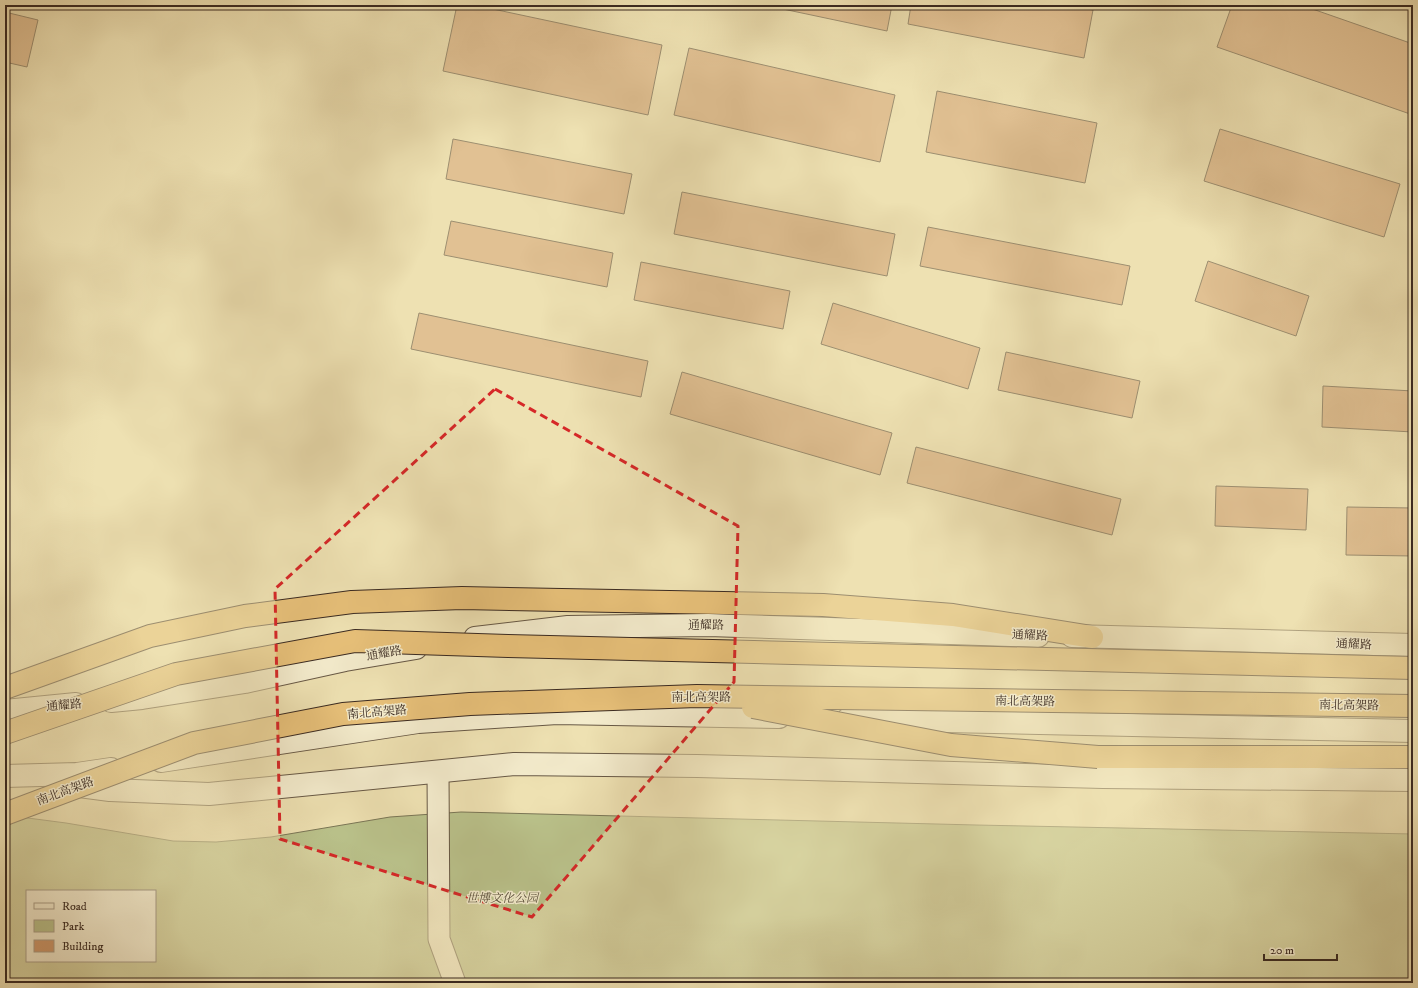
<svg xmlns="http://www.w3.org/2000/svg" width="1418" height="988" font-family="'IM FELL DW Pica','Noto Serif SC',serif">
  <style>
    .green { fill: #bac28b; stroke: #7a7656; fill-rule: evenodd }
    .building { fill: #d09a6d; stroke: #3a2a21 }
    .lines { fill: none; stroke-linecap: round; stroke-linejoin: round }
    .pedestrian-casing { stroke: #675845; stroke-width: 23 }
    .minor-casing { stroke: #675845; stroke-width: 24 }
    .tertiary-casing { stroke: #675845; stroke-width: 24 }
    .trunk-casing { stroke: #3a2a21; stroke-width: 24 }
    .pedestrian { stroke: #f4eccd; stroke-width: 21 }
    .minor { stroke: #f4eccd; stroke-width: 22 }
    .tertiary { stroke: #f4eccd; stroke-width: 22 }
    .trunk { stroke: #e7c079; stroke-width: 22 }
    .trunk-bridge-casing { stroke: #3a2a21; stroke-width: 24; stroke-linecap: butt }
    .trunk-bridge { stroke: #e7c079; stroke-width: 22 }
    .marked { fill: none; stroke: #d62828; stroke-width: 3; stroke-dasharray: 8 5; stroke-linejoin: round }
    .labels { text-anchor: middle; stroke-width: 3; stroke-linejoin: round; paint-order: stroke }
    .street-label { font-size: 12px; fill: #3a2a21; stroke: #f4eccd }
    .park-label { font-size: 12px; font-style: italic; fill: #5a503c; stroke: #f4eccd }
  </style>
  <rect width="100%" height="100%" fill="#eee1b2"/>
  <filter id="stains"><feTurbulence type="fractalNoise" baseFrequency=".005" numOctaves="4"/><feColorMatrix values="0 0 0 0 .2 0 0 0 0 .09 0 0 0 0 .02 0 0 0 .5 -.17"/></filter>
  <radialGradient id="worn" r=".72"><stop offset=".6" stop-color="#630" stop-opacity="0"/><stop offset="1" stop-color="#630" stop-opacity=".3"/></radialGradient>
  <path class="green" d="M461,812L976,825L1413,834V983H5V815L66,823L173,841L216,842L271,837L390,817ZM27,891H155V961H27Z"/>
  <path class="building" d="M457,5H474L662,45L648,115L443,71Z
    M764,5H892L887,31Z
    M911,5H1066L1093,10L1084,58L908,24Z
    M1232,5H1301L1413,44V115L1217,47Z
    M5,12L38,20L27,67L5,62Z
    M689,48L895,95L880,162L674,115Z
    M937,91L1097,123L1085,183L926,152Z
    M1220,129L1400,184L1384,237L1204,181Z
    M453,139L632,174L624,214L446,179Z
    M682,192L895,234L887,276L674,234Z
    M451,221L613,253L607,287L444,255Z
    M928,227L1130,266L1122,305L920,266Z
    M1208,261L1309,296L1296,336L1195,301Z
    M641,262L790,291L783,329L634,300Z
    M833,303L980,348L968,389L821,344Z
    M419,313L648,361L641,397L411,349Z
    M1006,352L1140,381L1132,418L998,390Z
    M682,372L892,433L880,475L670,414Z
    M1323,386L1413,391V432L1322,427Z
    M916,447L1121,499L1112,535L907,483Z
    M1216,486L1308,489L1306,530L1215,526Z
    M1347,507L1413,508V556L1346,555Z"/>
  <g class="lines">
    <g class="pedestrian-casing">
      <path id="pedestrian" d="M438,772L439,939L455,983"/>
    </g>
    <g class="minor-casing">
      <path id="minor" d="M72,785L110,790L209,794L514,764L697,766L1103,777L1413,780"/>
    </g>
    <g class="tertiary-casing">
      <path id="tertiary" d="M1072,636L1413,645
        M475,638L568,627L708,625L1038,636
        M111,701L142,698L245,682L345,660L416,648
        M5,711L76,704
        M848,719L1413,731
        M161,761L418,722L557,713L779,717
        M5,776L77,774L111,769"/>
    </g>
    <g class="trunk-casing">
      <path id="trunk" d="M5,688L150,636L245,616L352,602L462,598L823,605L953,615L1092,637
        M1098,757H1413"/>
    </g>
    <use href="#pedestrian" class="pedestrian"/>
    <use href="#minor" class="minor"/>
    <use href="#tertiary" class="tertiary"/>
    <use href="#trunk" class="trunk"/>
    <g class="trunk-bridge-casing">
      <path id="trunk-bridge" d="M753,707L951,745L1098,757
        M5,733L176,674L355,641L508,646L1413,668
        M5,814L194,743L343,714L470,704L697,696L1413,706"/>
    </g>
    <use href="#trunk-bridge" class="trunk-bridge"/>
  </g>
  <path d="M0 0H1418V988H0ZM495,389L738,526L734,682L532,917L280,839L275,589Z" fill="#eee1b2" fill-opacity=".55" fill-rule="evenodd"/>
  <path class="marked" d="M495,389L738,526L734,682L532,917L280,839L275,589Z"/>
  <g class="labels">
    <g class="street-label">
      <text x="706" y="629">通耀路</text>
      <text transform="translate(1030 635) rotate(2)" y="4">通耀路</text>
      <text transform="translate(1354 644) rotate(2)" y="4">通耀路</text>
      <text transform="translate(384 653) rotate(-10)" y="4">通耀路</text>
      <text x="701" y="701">南北高架路</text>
      <text transform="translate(1025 701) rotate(1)" y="4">南北高架路</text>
      <text transform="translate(64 705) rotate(-5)" y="4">通耀路</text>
      <text transform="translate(1349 705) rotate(1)" y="4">南北高架路</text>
      <text transform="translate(377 712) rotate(-5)" y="4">南北高架路</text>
      <text transform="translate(65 791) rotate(-20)" y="4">南北高架路</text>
    </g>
    <g class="park-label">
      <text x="502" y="902">世博文化公园</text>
    </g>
  </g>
  <rect width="1418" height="988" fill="none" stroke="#eee1b2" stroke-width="20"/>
  <rect x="6" y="6" width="1406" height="976" fill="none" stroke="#3a2a21" stroke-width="2"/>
  <rect x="10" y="10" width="1398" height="968" fill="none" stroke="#3a2a21"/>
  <rect x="26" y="890" width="130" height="72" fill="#f4eccd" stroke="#aa9e88"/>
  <rect x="34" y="903" width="20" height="6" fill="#f4eccd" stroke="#aa9e88"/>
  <text x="62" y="910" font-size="12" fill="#3a2a21">Road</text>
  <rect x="34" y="920" width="20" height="12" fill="#bac28b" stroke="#aa9e88"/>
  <text x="62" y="930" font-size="12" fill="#3a2a21">Park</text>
  <rect x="34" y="940" width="20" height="12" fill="#d09a6d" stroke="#aa9e88"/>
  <text x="62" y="950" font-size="12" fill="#3a2a21">Building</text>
  <path d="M1264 954v6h73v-6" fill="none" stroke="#3a2a21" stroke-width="2"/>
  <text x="1270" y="954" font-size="12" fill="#3a2a21" stroke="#f4eccd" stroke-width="3" paint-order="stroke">20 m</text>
  <rect width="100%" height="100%" filter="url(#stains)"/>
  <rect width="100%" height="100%" fill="url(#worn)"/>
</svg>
